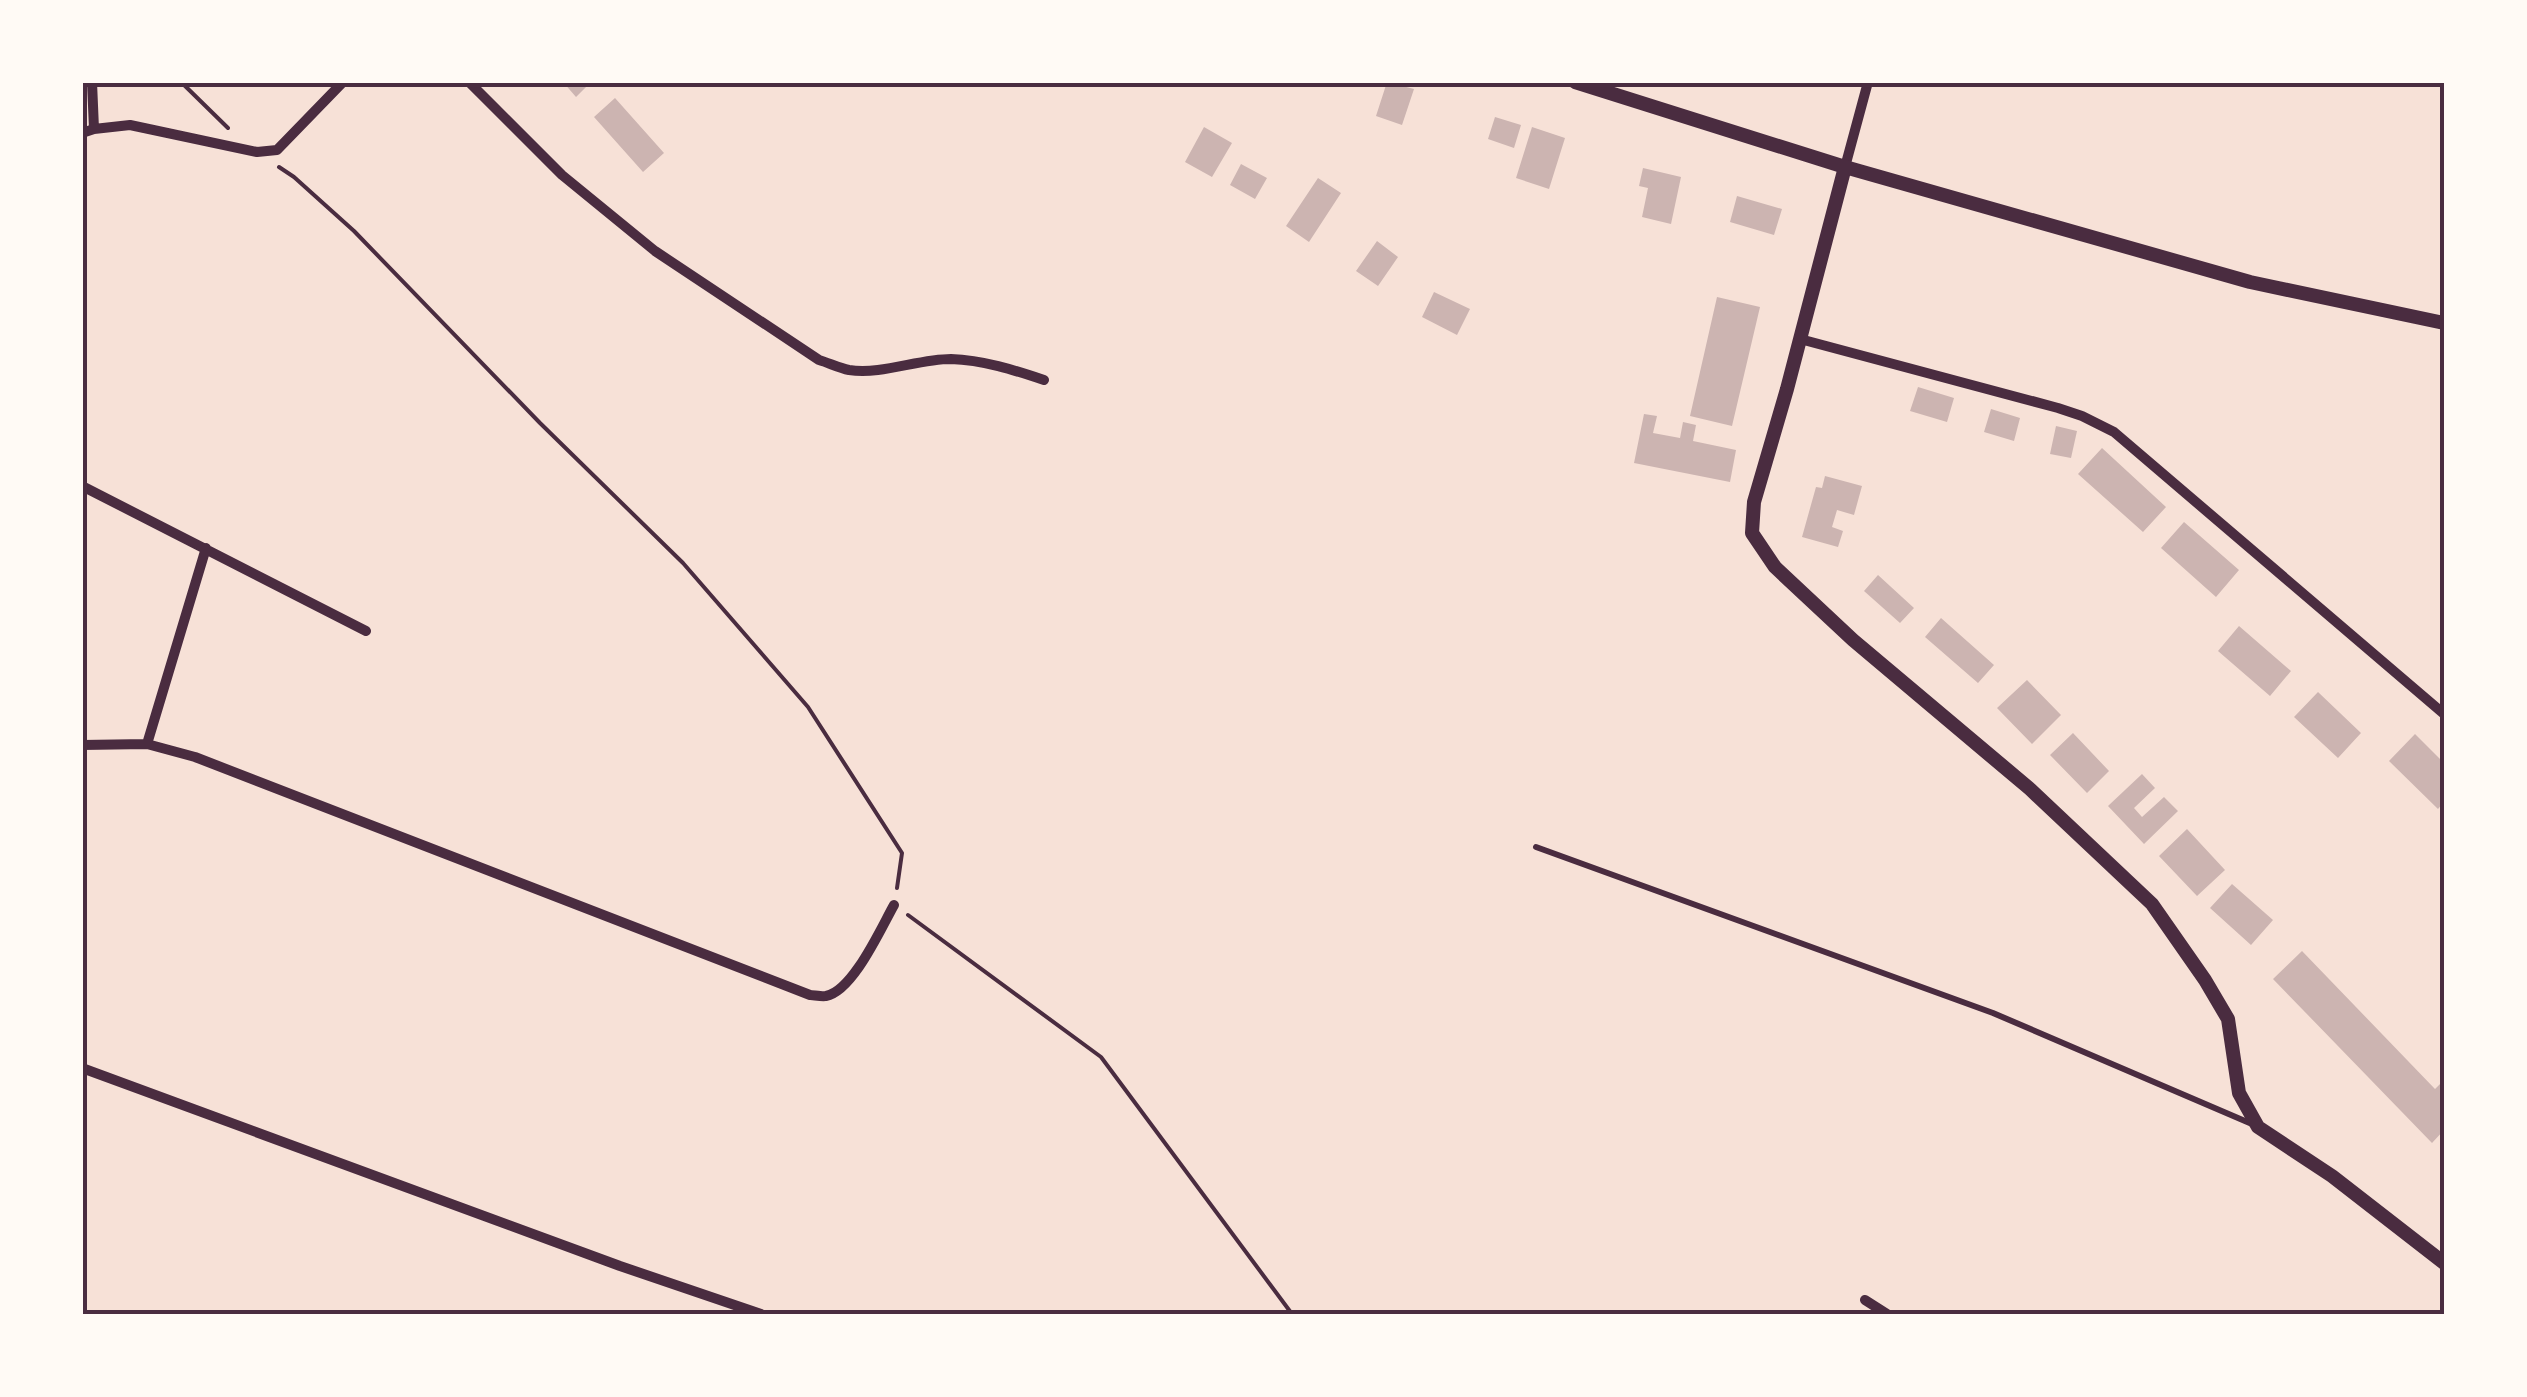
<svg xmlns="http://www.w3.org/2000/svg" width="2527" height="1397" font-family="Overpass,sans-serif">
  <style>
    .building { fill: #ccb4b1 }
    .lines { fill: none; stroke-linecap: round; stroke-linejoin: round }
    .path { stroke: #4a2c40; stroke-width: 4 }
    .service { stroke: #4a2c40; stroke-width: 6 }
    .minor { stroke: #4a2c40; stroke-width: 10 }
    .tertiary { stroke: #4a2c40; stroke-width: 14 }
    .neatline { fill: none; stroke: #4a2c40; stroke-width: 4 }
  </style>
  <rect width="100%" height="100%" fill="#f7e1d7"/>
  <path class="building" d="M563,82H591L576,97Z
    M1387,82L1414,89L1402,125L1376,116Z
    M615,98L664,153L643,172L594,117Z
    M1495,117L1521,125L1514,148L1488,139Z
    M1204,127L1232,143L1212,177L1185,162Z
    M1532,127L1565,138L1549,189L1516,178Z
    M1241,164L1267,178L1255,199L1230,185Z
    M1643,168L1681,177L1671,224L1642,217L1648,188L1639,186Z
    M1318,178L1341,193L1309,242L1286,226Z
    M1737,196L1782,209L1774,235L1730,222Z
    M1377,241L1398,257L1378,286L1356,271Z
    M1434,292L1470,309L1457,335L1422,317Z
    M1717,297L1760,307L1732,426L1690,416Z
    M1918,387L1954,398L1947,422L1910,411Z
    M1991,409L2020,418L2014,441L1984,432Z
    M1644,414L1657,416L1653,433L1680,438L1683,422L1696,425L1693,441L1736,450L1730,482L1634,463Z
    M2056,426L2077,431L2071,458L2050,454Z
    M2102,448L2166,507L2143,532L2078,474Z
    M1825,476L1862,486L1854,515L1837,510L1832,527L1843,531L1838,547L1802,537L1816,487L1822,488Z
    M2184,522L2239,570L2216,597L2161,548Z
    M1878,575L1914,608L1900,623L1864,591Z
    M1941,618L1994,665L1978,683L1925,637Z
    M2239,626L2291,671L2270,696L2218,651Z
    M2027,680L2061,715L2032,744L1997,708Z
    M2318,692L2361,733L2338,758L2294,717Z
    M2073,733L2109,771L2087,793L2050,755Z
    M2415,734L2444,763V802L2438,809L2389,761Z
    M2142,774L2155,788L2134,808L2142,817L2164,797L2178,811L2144,844L2108,806Z
    M2187,829L2225,870L2197,896L2159,856Z
    M2232,884L2273,920L2251,945L2210,908Z
    M2302,951L2435,1089L2444,1080V1130L2432,1143L2273,979Z"/>
  <g class="lines">
    <path class="path" d="M181,82L228,128
      M279,167L294,177L354,231L540,423L683,563L808,707L902,853L897,888
      M908,915L1101,1057L1292,1314"/>
    <path class="service" d="M1536,847L1993,1013L2252,1124"/>
    <path class="minor" d="M92,82L94,129
      M469,82L562,175L655,251L819,360C829,363 839,368 849,370C882,375 918,359 951,359C983,360 1014,370 1044,380
      M82,133L94,129L130,125L257,152L277,150L343,82
      M1845,167L1868,82
      M1800,339L2058,408L2082,416L2114,432L2444,714
      M82,486L366,631
      M147,744L206,548
      M82,745L147,744L195,757L810,995C813,995 823,997 826,996C853,991 881,928 894,905
      M82,1068L620,1266L761,1314
      M1865,1300L1887,1314"/>
    <path class="tertiary" d="M1575,82L1845,167L2250,282L2444,323
      M1845,167L1787,389L1754,502L1752,533L1775,567L1853,640L2030,789L2152,904L2205,980L2228,1019L2239,1093L2258,1127L2332,1176L2444,1263"/>
  </g>
  <rect width="2527" height="1397" fill="none" stroke="#fffaf5" stroke-width="170"/>
  <rect x="85" y="85" width="2357" height="1227" class="neatline"/>
</svg>
